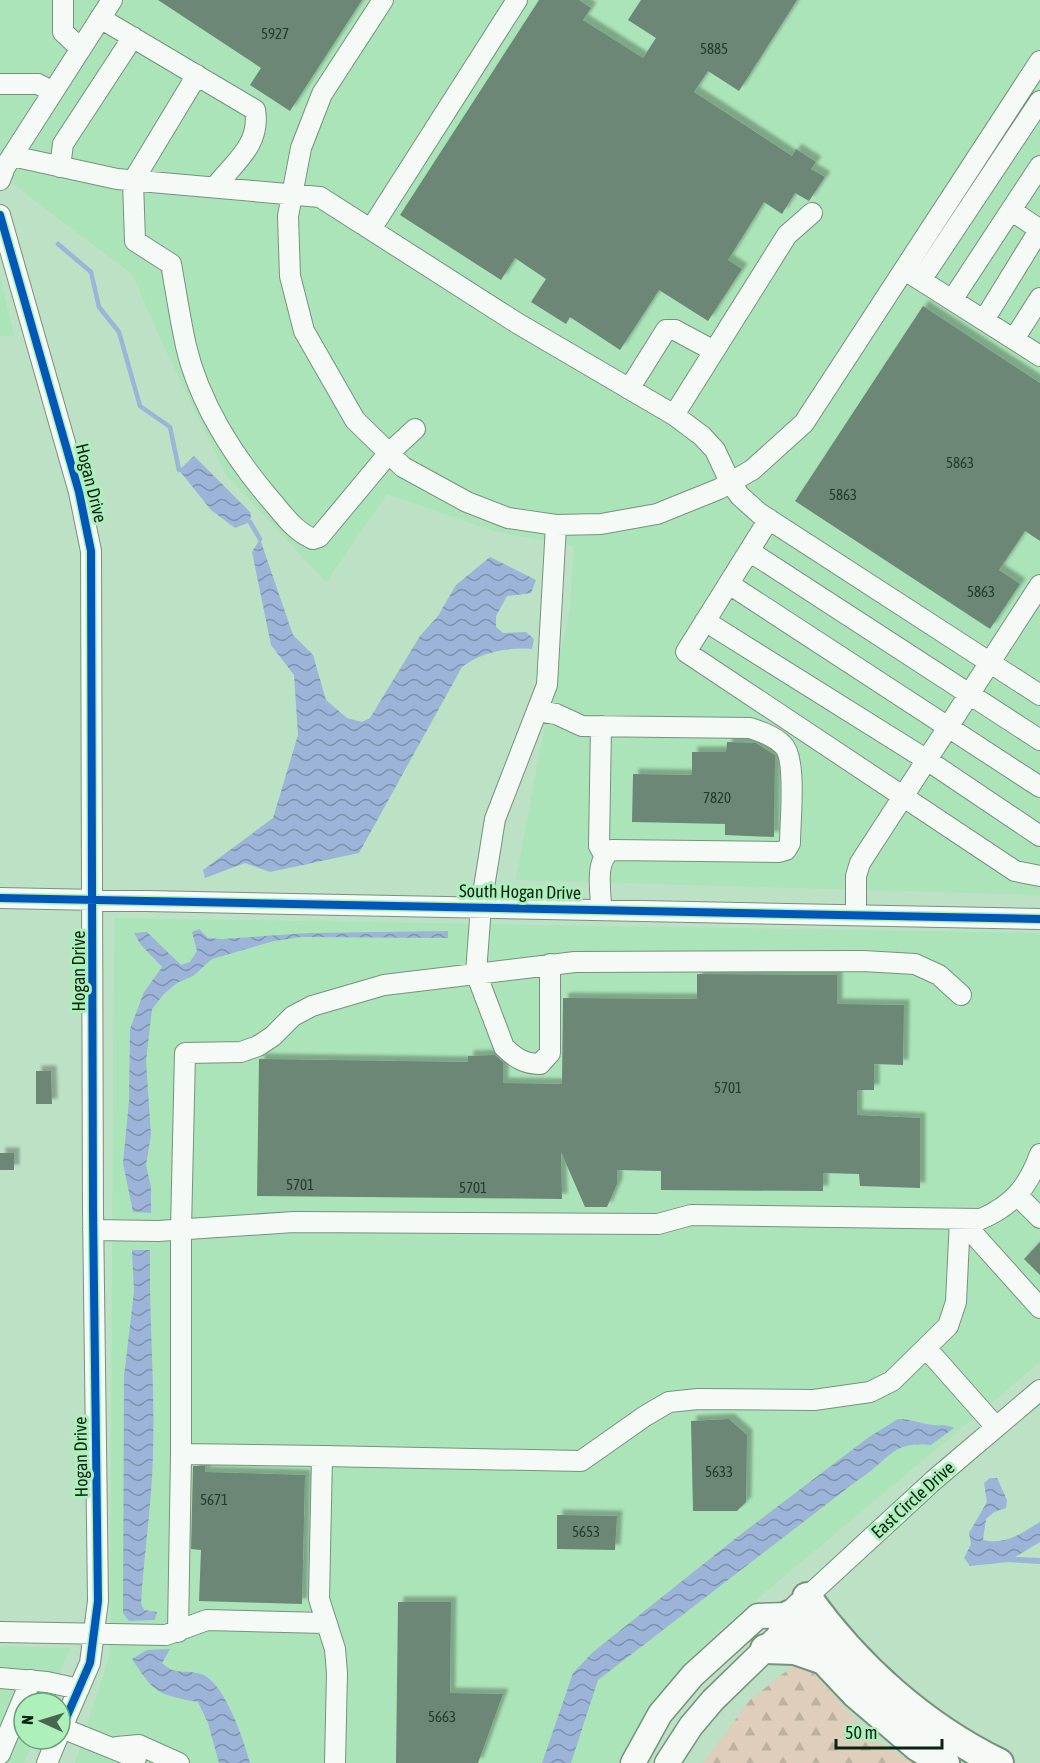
<svg xmlns="http://www.w3.org/2000/svg" width="1040" height="1763" font-family="'Asap Condensed',sans-serif">
  <style>
    .built { fill: #abe4b8 }
    .forest { fill: url(#forest-firs) }
    .water { fill: url(#water-waves) }
    .lines { fill: none; stroke-linecap: round; stroke-linejoin: round }
    .stream { stroke: #9bb4d8; stroke-width: 4.5 }
    .building { fill: #6d8777; filter: url(#shadow) }
    .minor-casing { stroke: #76927d; stroke-width: 22 }
    .major-casing { stroke: #76927d; stroke-width: 27 }
    .highway-casing { stroke: #76927d; stroke-width: 32 }
    .minor { stroke: #f5faf6; stroke-width: 20 }
    .major { stroke: #f5faf6; stroke-width: 24 }
    .highway { stroke: #f5faf6; stroke-width: 28 }
    .cycleway-casing { stroke: #adf0bc; stroke-width: 11 }
    .cycleway { stroke: #0057b8; stroke-width: 8 }
    .labels { text-anchor: middle; stroke-width: 6; stroke-linejoin: round; paint-order: stroke }
    .number-label { font-size: 15px; fill: #223d2b }
    .street-label { font-size: 18px; fill: #092412; stroke: #adf0bc }
  </style>
  <defs>
    <pattern id="forest-firs" width="22" height="20" patternUnits="userSpaceOnUse" patternTransform="scale(1.5)"><rect width="22" height="20" fill="#decebb"/><path d="M5 1l3.5 6h-7zM16 11l3.5 6h-7z" fill="#bdb1a0"/></pattern>
    <pattern id="water-waves" width="16" height="10" patternUnits="userSpaceOnUse" patternTransform="scale(1.5)"><rect width="16" height="10" fill="#9bb4d8"/><path d="M0 5q4-4 8 0t8 0" fill="none" stroke="#7d92ae"/></pattern>
    <filter id="shadow"><feDropShadow dx="5.5" dy="-5.5" stdDeviation="1.5" flood-color="#0004"/></filter>
  </defs>
  <rect width="100%" height="100%" fill="#bce1c4"/>
  <path class="built" d="M0,0H1040V895L516,880L539,756L570,608L574,546L494,531L387,494L326,582L226,475L159,336L133,275L0,174Z
    M0,276L14,336H0Z
    M114,918L1040,933V1362L714,1635L656,1697L618,1763H75L110,1654Z
    M0,1646L70,1648L48,1703H24V1739H34L24,1763H0Z"/>
  <path class="forest" d="M794,1665L813,1673L876,1741L914,1763H703L750,1700Z"/>
  <path class="water" d="M194,456L251,513L250,522L235,528L211,510L179,470Z
    M260,539L293,635L313,655L326,700L347,718L362,722L370,718L420,636L438,616L456,585L490,557L536,580L531,593L507,596L496,616V627L503,633L526,632L534,639L532,649C508,647 481,652 462,667L359,853L270,872L245,863L205,878L203,870L273,818L298,735L294,675L271,645L252,552Z
    M199,929L208,938L222,939L309,933L448,931V938L301,937L274,941L212,959L193,976L177,983L164,994L152,1009L146,1061L151,1135L146,1165L151,1187V1213L133,1212L123,1163L129,1101L130,1029L144,992L162,967L141,945L134,933L147,932L181,965L190,962L197,951L192,932Z
    M132,1250H150C149,1318 155,1385 153,1453C152,1503 144,1553 141,1603L144,1610L157,1612L155,1620L129,1621L123,1613L124,1376L134,1292Z
    M898,1419C913,1419 922,1424 934,1425C942,1426 945,1424 954,1428L931,1445C891,1440 888,1462 858,1480L598,1680L571,1763H542L573,1673L593,1652L736,1538L869,1437Z
    M990,1478H997L1007,1500L1006,1508L994,1512L986,1519L983,1540C1007,1545 1020,1534 1040,1522V1542L1015,1557L1040,1558V1564L1008,1562L970,1566L964,1558L971,1544L969,1533L987,1502L984,1483Z
    M170,1649L162,1663C175,1676 186,1669 201,1674C224,1681 244,1740 250,1763H219L208,1723L198,1702C158,1695 154,1693 132,1659L147,1650Z"/>
  <g class="lines">
    <path class="stream" d="M58,244L91,272L99,307L119,332L140,406L170,427L179,470
      M250,522L260,539"/>
  </g>
  <path class="building" d="M158,0H362L290,111L250,85L261,68Z
    M539,0H579L591,8L583,20L643,58L656,38L628,20L641,0H797L739,91L708,71L694,92L792,156L796,149L816,162L811,169L825,177L809,201L795,193L782,214L764,202L728,260L742,269L708,321L659,290L620,350L570,317L566,324L531,302L546,279L515,258L501,280L400,215Z
    M923,306L1040,383V541L1025,531L999,570L1020,584L990,629L795,501Z
    M727,742L756,743L775,755L774,837L725,835V824L632,822L633,774L692,775V752H726Z
    M697,974L837,975V1004L904,1005L903,1065L874,1064V1090H857V1115L920,1118V1188L860,1186L859,1174L823,1173V1191L661,1190V1171L617,1170V1184L607,1207H585L561,1152L562,1199L257,1196L259,1059L468,1062V1056L495,1055L503,1062V1083L562,1084L563,998L697,999Z
    M36,1071H51L52,1104H36Z
    M0,1153H14V1170H0Z
    M1040,1242V1275L1024,1259Z
    M729,1419L747,1435L746,1502L737,1511H693L691,1421Z
    M193,1466H205V1472L305,1475L302,1604L199,1601L201,1550L191,1549Z
    M557,1515L617,1516L615,1550L557,1549Z
    M398,1602H451L450,1693L503,1694L478,1763H396Z"/>
  <g class="lines">
    <g class="minor-casing">
      <path id="minor" d="M63,0V32L81,49
        M383,0L322,94L301,148L288,216L290,276L304,331L355,420L403,467L467,502L508,518L556,525L601,524L657,514L719,489L752,470L804,423L1040,61
        M100,18L255,110C261,144 235,162 215,187
        M197,75L133,181L135,241L171,264C176,291 180,319 186,346C199,402 233,456 270,499C283,514 294,531 313,539L319,537L389,453L415,429
        M0,84H38L53,92
        M12,156L117,179L320,197L517,323L674,415L702,436L715,450L730,482L740,496L759,513L1040,695
        M1040,166L1011,210L1040,230
        M60,167L63,144L133,37
        M0,180L5,167L112,0
        M0,215L79,492L91,551L93,1211L98,1601L90,1663L60,1732
        M371,229L517,0
        M911,274L1040,356
        M921,280L1040,101
        M952,300L1011,210
        M984,320L1040,229
        M1014,339L1040,298
        M629,389L666,330H675L714,351
        M674,415L787,235L812,213
        M769,519L686,652L1015,871L1040,876
        M749,551L1040,740
        M729,584L1040,787
        M705,621L927,760L1040,836
        M537,711L556,714L582,726L750,728C762,732 774,736 783,745C797,758 790,822 790,843L786,850L779,852L612,850C594,860 601,890 601,908
        M601,726L599,846L604,855
        M0,898L1040,919
        M856,914V876L860,863L1040,585
        M550,964V1053L540,1064C525,1064 515,1058 504,1047L476,973L481,906L495,819L547,685L556,525
        M1018,1196L1040,1218
        M960,1219L1040,1308
        M93,1230L158,1231L294,1222L658,1224L691,1215L981,1219C1013,1205 1028,1187 1040,1154
        M926,1348L996,1427
        M181,1454V1229L185,1053L241,1052L258,1046L273,1036L293,1016L312,1006L384,985L575,962L863,961L915,964L939,975L961,995
        M807,1597L934,1480L1040,1390
        M0,1632L166,1635L207,1620L325,1623
        M178,1632L181,1454L322,1456
        M0,1678L47,1682L79,1689
        M62,1728L136,1758
        M117,1747L139,1745L179,1763
        M0,1754L31,1680
        M47,1763L57,1739
        M335,1763L337,1673L335,1649L319,1599L322,1456L581,1461L645,1416L669,1402L698,1399L814,1400L870,1392L892,1381L948,1326L956,1302L960,1219"/>
    </g>
    <g class="major-casing">
      <path id="major" d="M633,1763L660,1714L693,1675L758,1616L789,1615
        M667,1763L691,1726L713,1700L778,1637L789,1615L799,1605"/>
    </g>
    <g class="highway-casing">
      <path id="highway" d="M807,1597C856,1666 923,1726 999,1763
        M789,1615L824,1660
        M765,1649L795,1650L824,1660L855,1693L918,1747L945,1763"/>
    </g>
    <use href="#minor" class="minor"/>
    <use href="#major" class="major"/>
    <use href="#highway" class="highway"/>
    <g class="cycleway-casing">
      <path id="cycleway" d="M0,215L79,492L91,551L93,1211L98,1601L90,1663L60,1732
        M0,898L1040,919"/>
    </g>
    <use href="#cycleway" class="cycleway"/>
  </g>
  <g class="labels">
    <g class="number-label">
      <text x="275" y="39">5927</text>
      <text x="714" y="54">5885</text>
      <text x="960" y="468">5863</text>
      <text x="843" y="500">5863</text>
      <text x="981" y="597">5863</text>
      <text x="717" y="803">7820</text>
      <text x="728" y="1093">5701</text>
      <text x="300" y="1190">5701</text>
      <text x="473" y="1193">5701</text>
      <text x="719" y="1477">5633</text>
      <text x="214" y="1505">5671</text>
      <text x="586" y="1537">5653</text>
      <text x="442" y="1722">5663</text>
    </g>
    <g class="street-label">
      <text transform="translate(91 483) rotate(76)" y="6">Hogan Drive</text>
      <text transform="translate(520 892) rotate(1)" y="6">South Hogan Drive</text>
      <text transform="translate(79 971) rotate(-90)" y="6">Hogan Drive</text>
      <text transform="translate(81 1457) rotate(-91)" y="6">Hogan Drive</text>
      <text transform="translate(913 1500) rotate(-42)" y="6">East Circle Drive</text>
    </g>
  </g>
  <g transform="translate(42 1721) rotate(274)"><circle r="28" fill="#adf0bc" stroke="#6b9e78" stroke-width="1.5"/>
  <path d="M0-4.5L10 22L0 15L-10 22Z" fill="#486650"/>
  <text y="-9" font-size="16" font-weight="bold" text-anchor="middle" fill="#092412">N</text>
  </g>
  <path d="M836 1739v9h106v-9" fill="none" stroke="#092412" stroke-width="3"/>
  <text x="845" y="1739" font-size="18" fill="#092412" stroke="#adf0bc" stroke-width="4.5" paint-order="stroke">50 m</text>
</svg>
